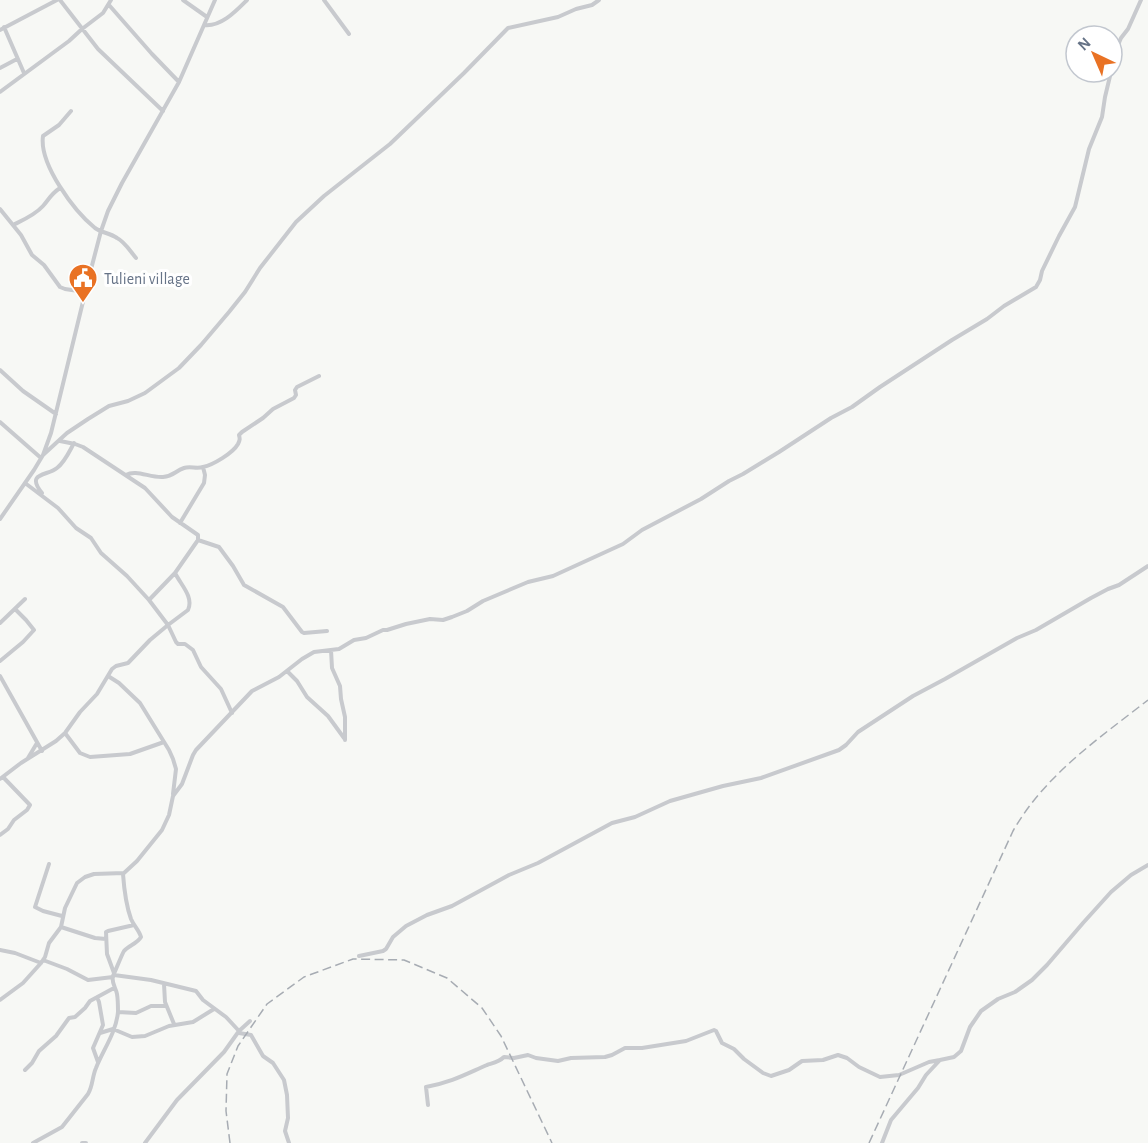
<svg xmlns="http://www.w3.org/2000/svg" width="1148" height="1143" font-family="'Alegreya Sans',sans-serif">
  <style>
    .lines { fill: none; stroke-linecap: round; stroke-linejoin: round }
    .minor { stroke: #c8cace; stroke-width: 4 }
    .rail { stroke: #a7acb3; stroke-width: 1.5; stroke-dasharray: 9 4.5; stroke-linecap: butt }
    .labels { text-anchor: middle; stroke-width: 6; stroke-linejoin: round; paint-order: stroke }
    .poi-label { font-size: 16px; fill: #667387; stroke: #fff; text-anchor: start }
  </style>
  <rect width="100%" height="100%" fill="#f7f8f5"/>
  <g class="lines">
    <path class="minor" d="M60,0L98,49L163,111
      M183,0L207,17
      M324,0L349,34
      M109,5L152,54L179,82
      M204,25C221,27 236,11 247,0
      M4,27L24,73
      M0,30L57,0
      M1112,65L1115,52L1121,38L1128,29L1141,0
      M0,68L17,59
      M0,92L69,41L82,29L103,13L111,0
      M71,111L59,125L43,136C39,164 74,211 95,228C102,233 110,233 117,238C125,242 130,251 136,258
      M0,209L21,235L32,255L44,265L60,287L65,289L85,292
      M13,225C23,220 35,215 43,206C49,199 51,194 60,188
      M0,370L23,391L56,414
      M0,422L41,458
      M60,441L75,444L83,447L145,488L172,517L198,535V540L175,573L149,600
      M43,455L67,433L88,419L109,406L128,401L145,393L179,368L201,345L229,312L245,292L260,268L296,222L324,196L390,144L464,73L508,28L558,17L576,9L592,5L599,0
      M126,475C136,469 150,478 163,477C174,476 175,471 184,468C190,466 197,469 203,467C213,465 233,453 238,444C240,440 240,439 239,435L242,432L263,418L273,409L294,398L296,395L295,390L297,387L319,376
      M25,483L58,508L76,528L91,538L101,553L127,576L149,600L168,625L176,642L178,644H185L193,650L201,667L221,689L232,713
      M42,493C25,472 48,476 57,468C65,462 69,452 74,443
      M0,519L34,470L43,455L51,433L89,277L101,231L108,211L122,183L179,82L215,0
      M180,523L204,483L205,475L203,467
      M198,540L219,547L233,566L244,585L283,607L302,632L304,633L327,631
      M0,623L25,599
      M331,650L332,668L340,686L341,699L345,717V740
      M0,661L23,642L34,630L26,620L15,609
      M287,671L297,681L307,697L328,716L344,738
      M0,676L42,751
      M108,676L119,683L140,703L169,750L173,759L176,769L173,794
      M65,733L80,753L90,757L130,754L164,742
      M28,758L37,743
      M0,779L21,763L56,741L65,733L80,712L97,694L112,669L116,666L128,663L150,640L168,625L188,610C194,597 181,585 175,573
      M0,835L8,829L14,820L27,810L30,805L3,777
      M49,864L35,907L43,911L62,916
      M61,927L95,938L106,939
      M0,950L15,953L41,963
      M359,956L383,951L386,949L393,937L406,926L427,915L452,906L509,875L538,863L612,823L635,817L670,801L723,786L761,778L839,750L846,745L858,732L913,696L945,679L1017,638L1036,630L1091,598L1108,589L1119,585L1148,566
      M43,960L67,969L88,980L113,977
      M114,973L107,954L106,932L108,931L134,925
      M114,975L151,980L196,991L203,1000L226,1017L239,1031
      M164,984L165,1002L174,1024
      M97,997L99,1002L103,1025L93,1048L98,1062
      M0,1000L23,983L41,963L45,957L49,943L61,927L65,908L77,883L85,877L94,874L124,873L137,861L162,830L169,815L173,796L182,784L193,755L196,750L252,691L279,677L302,659L314,652L339,649L354,640L366,638L383,630H387L406,624L430,619L443,620L452,617L467,611L483,601L528,582L553,576L623,544L642,530L701,499L729,481L743,474L779,452L831,418L852,407L880,387L952,340L987,319L1004,306L1036,287L1040,280L1042,271L1059,236L1075,207L1089,149L1102,117L1105,97L1111,72
      M118,1012L136,1013L151,1006H166
      M100,1033L113,1029L132,1037L145,1036L169,1026L193,1022L214,1009
      M239,1033L251,1035L263,1056L273,1063L284,1080L287,1095L288,1118L285,1131L289,1143
      M25,1070L32,1063L39,1051L56,1036L69,1018L75,1017L85,1008L90,1001L114,988
      M428,1105L426,1087C452,1082 464,1075 487,1065C493,1063 499,1062 504,1057L514,1058L528,1055L536,1058L558,1061L571,1058L605,1057L612,1055L625,1048H642L686,1041L714,1030L716,1031L722,1043L734,1049L744,1059L763,1073L771,1076L789,1070L802,1061L823,1060L838,1055L847,1058L859,1067L880,1077L899,1075L929,1062L940,1060
      M33,1143L62,1127L88,1094C93,1086 92,1077 96,1068C103,1050 116,1033 118,1012C118,1007 118,1000 117,994C116,988 111,983 113,976C115,972 122,954 124,951C129,945 137,944 141,937C139,930 134,926 131,919C126,905 124,888 123,874
      M82,1143H86
      M145,1143L177,1100L224,1052L239,1031L250,1021
      M882,1143L891,1120L918,1088L926,1075L940,1060L954,1057L961,1051L970,1027L981,1011L998,999L1015,992L1032,980L1047,965L1083,923L1111,892L1131,875L1148,865"/>
    <path class="rail" d="M230,1143L226,1111L227,1074L238,1046L267,1004L304,977L353,959L404,960L447,978L482,1008L501,1036L552,1143
      M869,1143L1013,831C1045,775 1098,739 1148,700"/>
  </g>
  <defs>
    <g id="civic-pin" transform="scale(1.5)"><path d="M0 17L-7.5 6A9.5 9.5 0 1 1 7.5 6Z" fill="#e97224" stroke="#fff"/><path d="M-.6-6.5H3V-4.5H.6V-3L4-1V1h2V6H-6V1h2V-1L-.6-3ZM-1.2 2.5V6h2.4V2.5Z" fill="#fff"/></g>
  </defs>
  <g fill-rule="evenodd">
    <use href="#civic-pin" x="83" y="278"/>
  </g>
  <g class="labels">
    <g class="poi-label">
      <text x="104" y="284">Tulieni village</text>
    </g>
  </g>
  <g transform="translate(1094 54) rotate(316)"><circle r="28" fill="#ffffff" stroke="#c2c7cf" stroke-width="1.5"/>
  <path d="M0-4.5L10 22L0 15L-10 22Z" fill="#e97224"/>
  <text y="-9" font-size="16" font-weight="bold" text-anchor="middle" fill="#667387">N</text>
  </g>
</svg>
